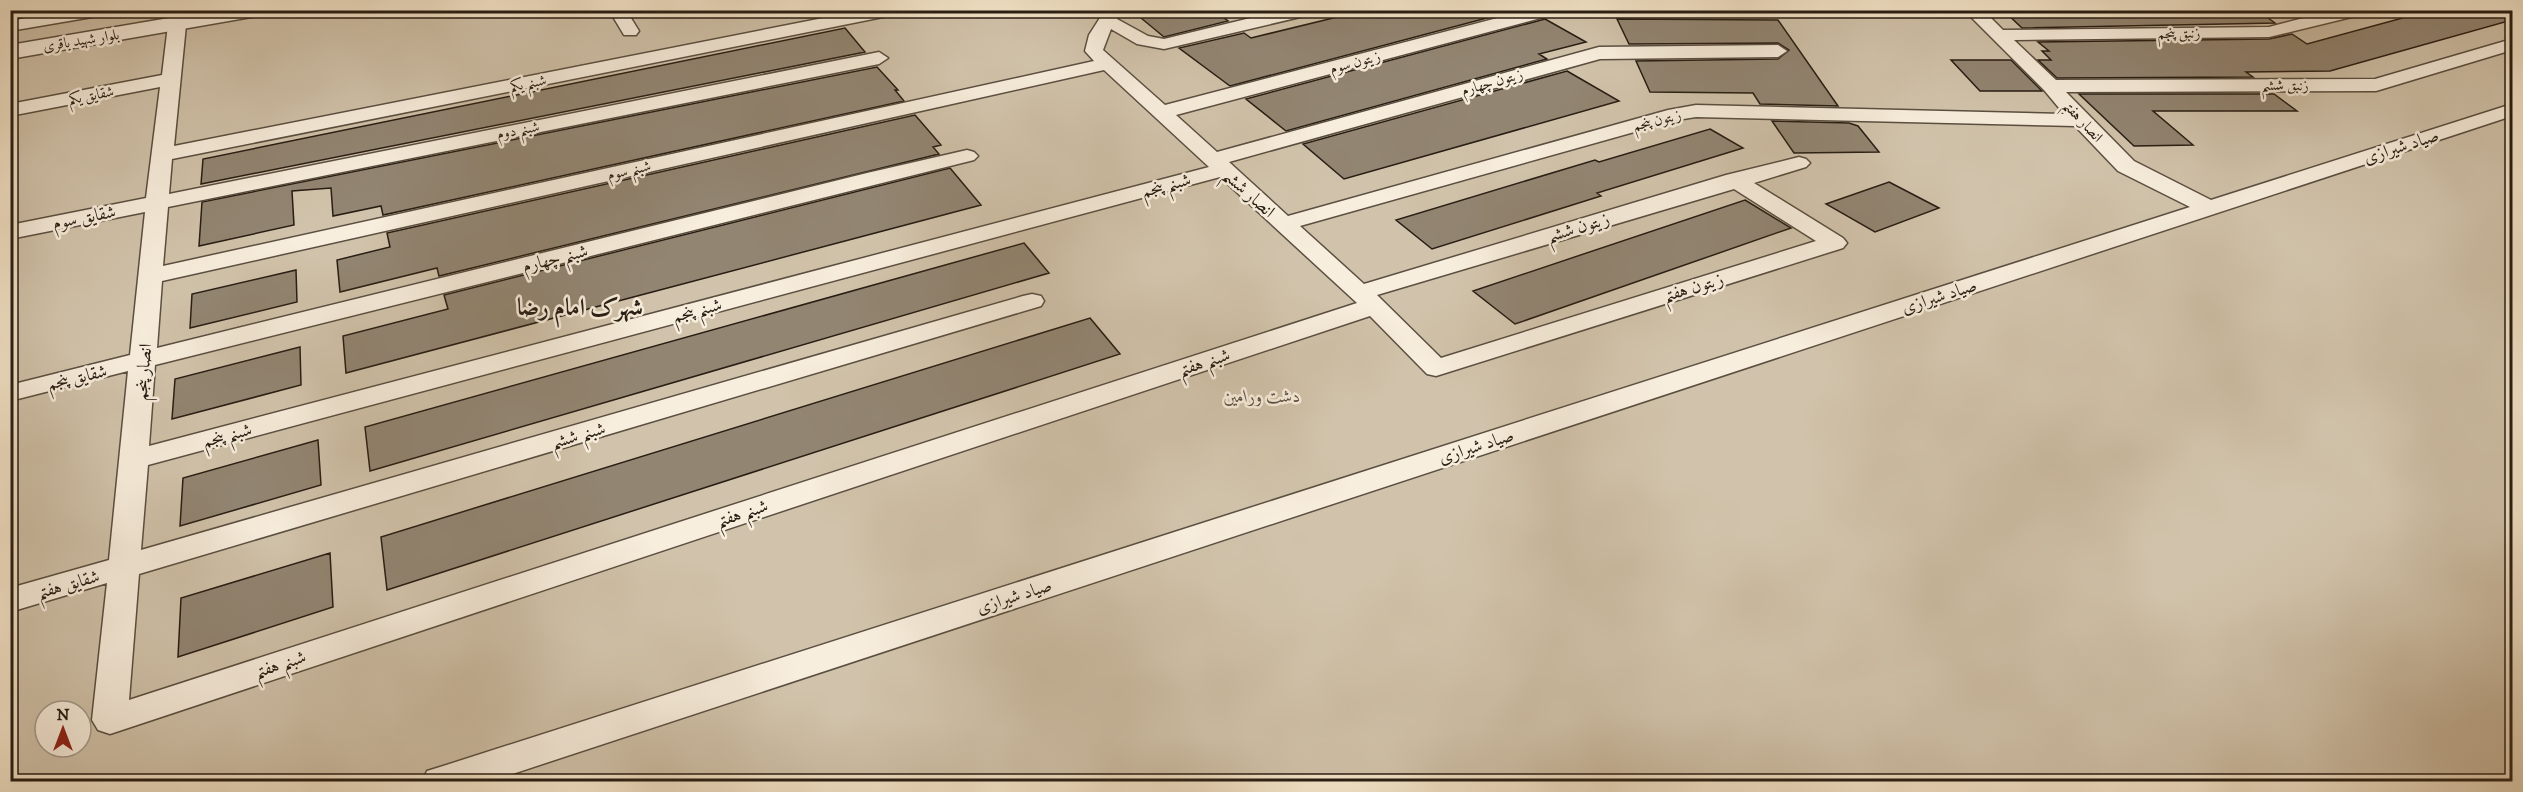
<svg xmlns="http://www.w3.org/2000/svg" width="2523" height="792" font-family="'IM FELL DW Pica',Amiri,serif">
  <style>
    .green { fill: #d1c3ab; stroke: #7c705f; stroke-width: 1.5; fill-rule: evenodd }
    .building { fill: #928572; stroke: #271d13; stroke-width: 1.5 }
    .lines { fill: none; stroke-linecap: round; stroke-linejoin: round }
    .minor-casing { stroke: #5a4f41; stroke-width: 3 }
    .tertiary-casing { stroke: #5a4f41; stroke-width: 3 }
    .minor { fill: #f8eedd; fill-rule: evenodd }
    .tertiary { fill: #f8eedd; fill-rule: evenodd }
    .labels { text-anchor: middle; stroke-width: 5; stroke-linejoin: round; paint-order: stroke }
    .far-street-label { font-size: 15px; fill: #271d13; stroke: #f8eedd }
    .street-label { font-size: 18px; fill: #271d13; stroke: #f8eedd }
    .park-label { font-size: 18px; font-style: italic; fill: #5a4f41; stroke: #f8eedd }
    .district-label { font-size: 24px; font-weight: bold; fill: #271d13; stroke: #f8eedd }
  </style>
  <rect width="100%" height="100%" fill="#f4e5ca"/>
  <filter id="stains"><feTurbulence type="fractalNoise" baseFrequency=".00333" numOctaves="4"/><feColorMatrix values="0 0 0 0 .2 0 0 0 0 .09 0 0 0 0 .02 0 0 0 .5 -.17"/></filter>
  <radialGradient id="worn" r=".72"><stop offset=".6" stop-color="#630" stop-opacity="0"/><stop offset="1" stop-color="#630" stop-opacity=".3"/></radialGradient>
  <path class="green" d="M10,11H2512V781H11ZM45,711H81V747H45Z"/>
  <path class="building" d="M1177,10H1214L1228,21L1164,37L1141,18Z
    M1366,10H1517L1230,86L1179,48L1244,33L1251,38Z
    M2003,10H2257L2275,23L2022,28Z
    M2432,10H2512V20L2330,71L2246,72L2253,77L2057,78L2038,60H2051L2042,51H2049L2038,42L2269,39L2292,34L2307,44Z
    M1545,19L1586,42L1539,54L1547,59L1286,131L1246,99Z
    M1617,19L1778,20L1838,106L1760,104L1753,93L1650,92L1636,61L1778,59L1789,50L1778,43L1629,44Z
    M845,28L865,52L201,184L203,159Z
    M1951,60H2011L2042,91H1980Z
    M877,67L898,90H895L904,101L383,215L381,206L333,216L331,188L292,191L294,225L199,246L202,202Z
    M1567,71L1619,101L1344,179L1303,144Z
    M2079,94H2274L2297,111H2153L2193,145L2134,146Z
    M915,115L941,145L933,147L939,154L439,276L437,268L340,292L337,260L390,247L387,233Z
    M1772,121L1849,123L1858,126L1879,152L1794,153Z
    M1710,129L1743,148L1597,193L1601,196L1432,249L1396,220L1595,160L1599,162Z
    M950,168L981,205L346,373L343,336L448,309L444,295Z
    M1889,182L1939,208L1875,232L1826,204Z
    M1745,200L1791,228L1515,324L1473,291Z
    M1024,243L1049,273L370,471L365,427Z
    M296,270L297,302L190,328L192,294Z
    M1090,318L1120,354L387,590L381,537Z
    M300,347L301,385L172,419L175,379Z
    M318,440L321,485L180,526L183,478Z
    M330,553L333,607L178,657L181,598Z"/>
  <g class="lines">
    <g class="minor-casing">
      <path id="minor" d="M70,10H112L104,15L10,31V21Z
        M609,10H626L639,31L636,35H624Z
        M864,10H901L893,15L172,159L169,194L879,52L888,58L879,64L168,207L163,266L1094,61L1085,51L1089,35L1105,10H1122L1117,19L1148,36L1164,39L1283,10H1315L1313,14L1164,49L1137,44L1111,29L1103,50L1165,105L1528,10H1558L1556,14L1176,115L1217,152L1599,47L1778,45L1787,51L1778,57L1600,59L1229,162L1288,216L1668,110L1696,105L2064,114L2044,90L1964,10H1983L2003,30L2269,27L2335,10H2366L2364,14L2269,37L2014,40L2056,80L2375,79L2512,39V50L2376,91L2066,92L2134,161L2211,200L2512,104V116L488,782H422L427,771L440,767L2190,207L2118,171L2075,126L1696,117L1677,120L1300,226L1364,284L1726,175L1799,157L1806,159L1810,163L1806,167L1754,183L1843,238L1847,243L1843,248L1436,376L1427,374L1370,316L110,734L98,730L92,720L107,583L10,612V588L109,560L128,371L10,401V385L130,355L145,212L10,239V225L146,198L160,87L10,116V104L162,75L168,25L177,20L186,25L174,146ZM1104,70L1209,167L149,446L155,365L974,160L978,156L974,152L967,150L867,173L157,348L162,281ZM1220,177L1357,303L129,700L139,574L1041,306L1044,301L1041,296L1032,294L1023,296L141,550L148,465ZM1734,189L1816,241L1441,358L1377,295Z"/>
    </g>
    <g class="tertiary-casing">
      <path id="tertiary" d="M216,10H267L265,15L257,16L10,59V45Z"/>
    </g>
    <use href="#minor" class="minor"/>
    <use href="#tertiary" class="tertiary"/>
  </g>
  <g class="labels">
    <g class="far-street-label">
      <text transform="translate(2179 33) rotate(-1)" y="5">زنبق پنجم</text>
      <text transform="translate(81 40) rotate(-9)" y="5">بلوار شهید باقری</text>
      <text transform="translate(1355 62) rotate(-15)" y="5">زیتون سوم</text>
      <text transform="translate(1492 82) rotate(-16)" y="5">زیتون چهارم</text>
      <text transform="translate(528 83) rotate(-11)" y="5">شبنم یکم</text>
      <text x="2285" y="90">زنبق ششم</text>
      <text transform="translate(91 95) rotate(-11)" y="5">شقایق یکم</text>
      <text transform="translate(1657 120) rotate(-14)" y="5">زیتون پنجم</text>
      <text transform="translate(2083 121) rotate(47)" y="5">انصار هفتم</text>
      <text transform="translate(518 130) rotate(-11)" y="5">شبنم دوم</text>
      <text transform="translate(629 170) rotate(-13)" y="5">شبنم سوم</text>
    </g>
    <g class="street-label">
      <text transform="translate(2401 146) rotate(-18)" y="6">صیاد شیرازی</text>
      <text transform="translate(1166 185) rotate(-15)" y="6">شبنم پنجم</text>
      <text transform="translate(1249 193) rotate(42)" y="6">انصار ششم</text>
      <text transform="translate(84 217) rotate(-11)" y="6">شقایق سوم</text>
      <text transform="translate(1578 227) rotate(-17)" y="6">زیتون ششم</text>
      <text transform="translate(555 258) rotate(-14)" y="6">شبنم چهارم</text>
      <text transform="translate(1693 287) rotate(-17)" y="6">زیتون هفتم</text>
      <text transform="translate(1939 296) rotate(-18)" y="6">صیاد شیرازی</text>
      <text transform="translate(697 310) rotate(-15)" y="6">شبنم پنجم</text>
      <text transform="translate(1204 362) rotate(-18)" y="6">شبنم هفتم</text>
      <text transform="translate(143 372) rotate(-85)" y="6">انصار پنجم</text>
      <text transform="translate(77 377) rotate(-13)" y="6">شقایق پنجم</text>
      <text transform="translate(227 435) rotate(-15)" y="6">شبنم پنجم</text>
      <text transform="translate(578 435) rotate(-16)" y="6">شبنم ششم</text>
      <text transform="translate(1476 446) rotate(-18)" y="6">صیاد شیرازی</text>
      <text transform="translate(742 513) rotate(-18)" y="6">شبنم هفتم</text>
      <text transform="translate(68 584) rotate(-16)" y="6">شقایق هفتم</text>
      <text transform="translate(1014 596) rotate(-18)" y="6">صیاد شیرازی</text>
      <text transform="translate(280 664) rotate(-18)" y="6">شبنم هفتم</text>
    </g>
    <g class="park-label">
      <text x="1262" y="402">دشت ورامین</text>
    </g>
    <g class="district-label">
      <text x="580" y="315">شهرک امام رضا</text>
    </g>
  </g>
  <rect width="2523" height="792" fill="none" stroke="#f4e5ca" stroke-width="36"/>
  <rect x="12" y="12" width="2499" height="768" fill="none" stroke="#271d13" stroke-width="3"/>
  <rect x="18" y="18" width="2487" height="756" fill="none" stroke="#271d13" stroke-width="1.5"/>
  <g transform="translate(63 729)"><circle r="28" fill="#f8eedd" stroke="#a49a8c" stroke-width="1.5"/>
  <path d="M0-4.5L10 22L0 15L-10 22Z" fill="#8f2418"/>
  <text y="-9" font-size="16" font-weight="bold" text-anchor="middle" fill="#271d13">N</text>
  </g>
  <rect width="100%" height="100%" filter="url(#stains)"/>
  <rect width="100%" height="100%" fill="url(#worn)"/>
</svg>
